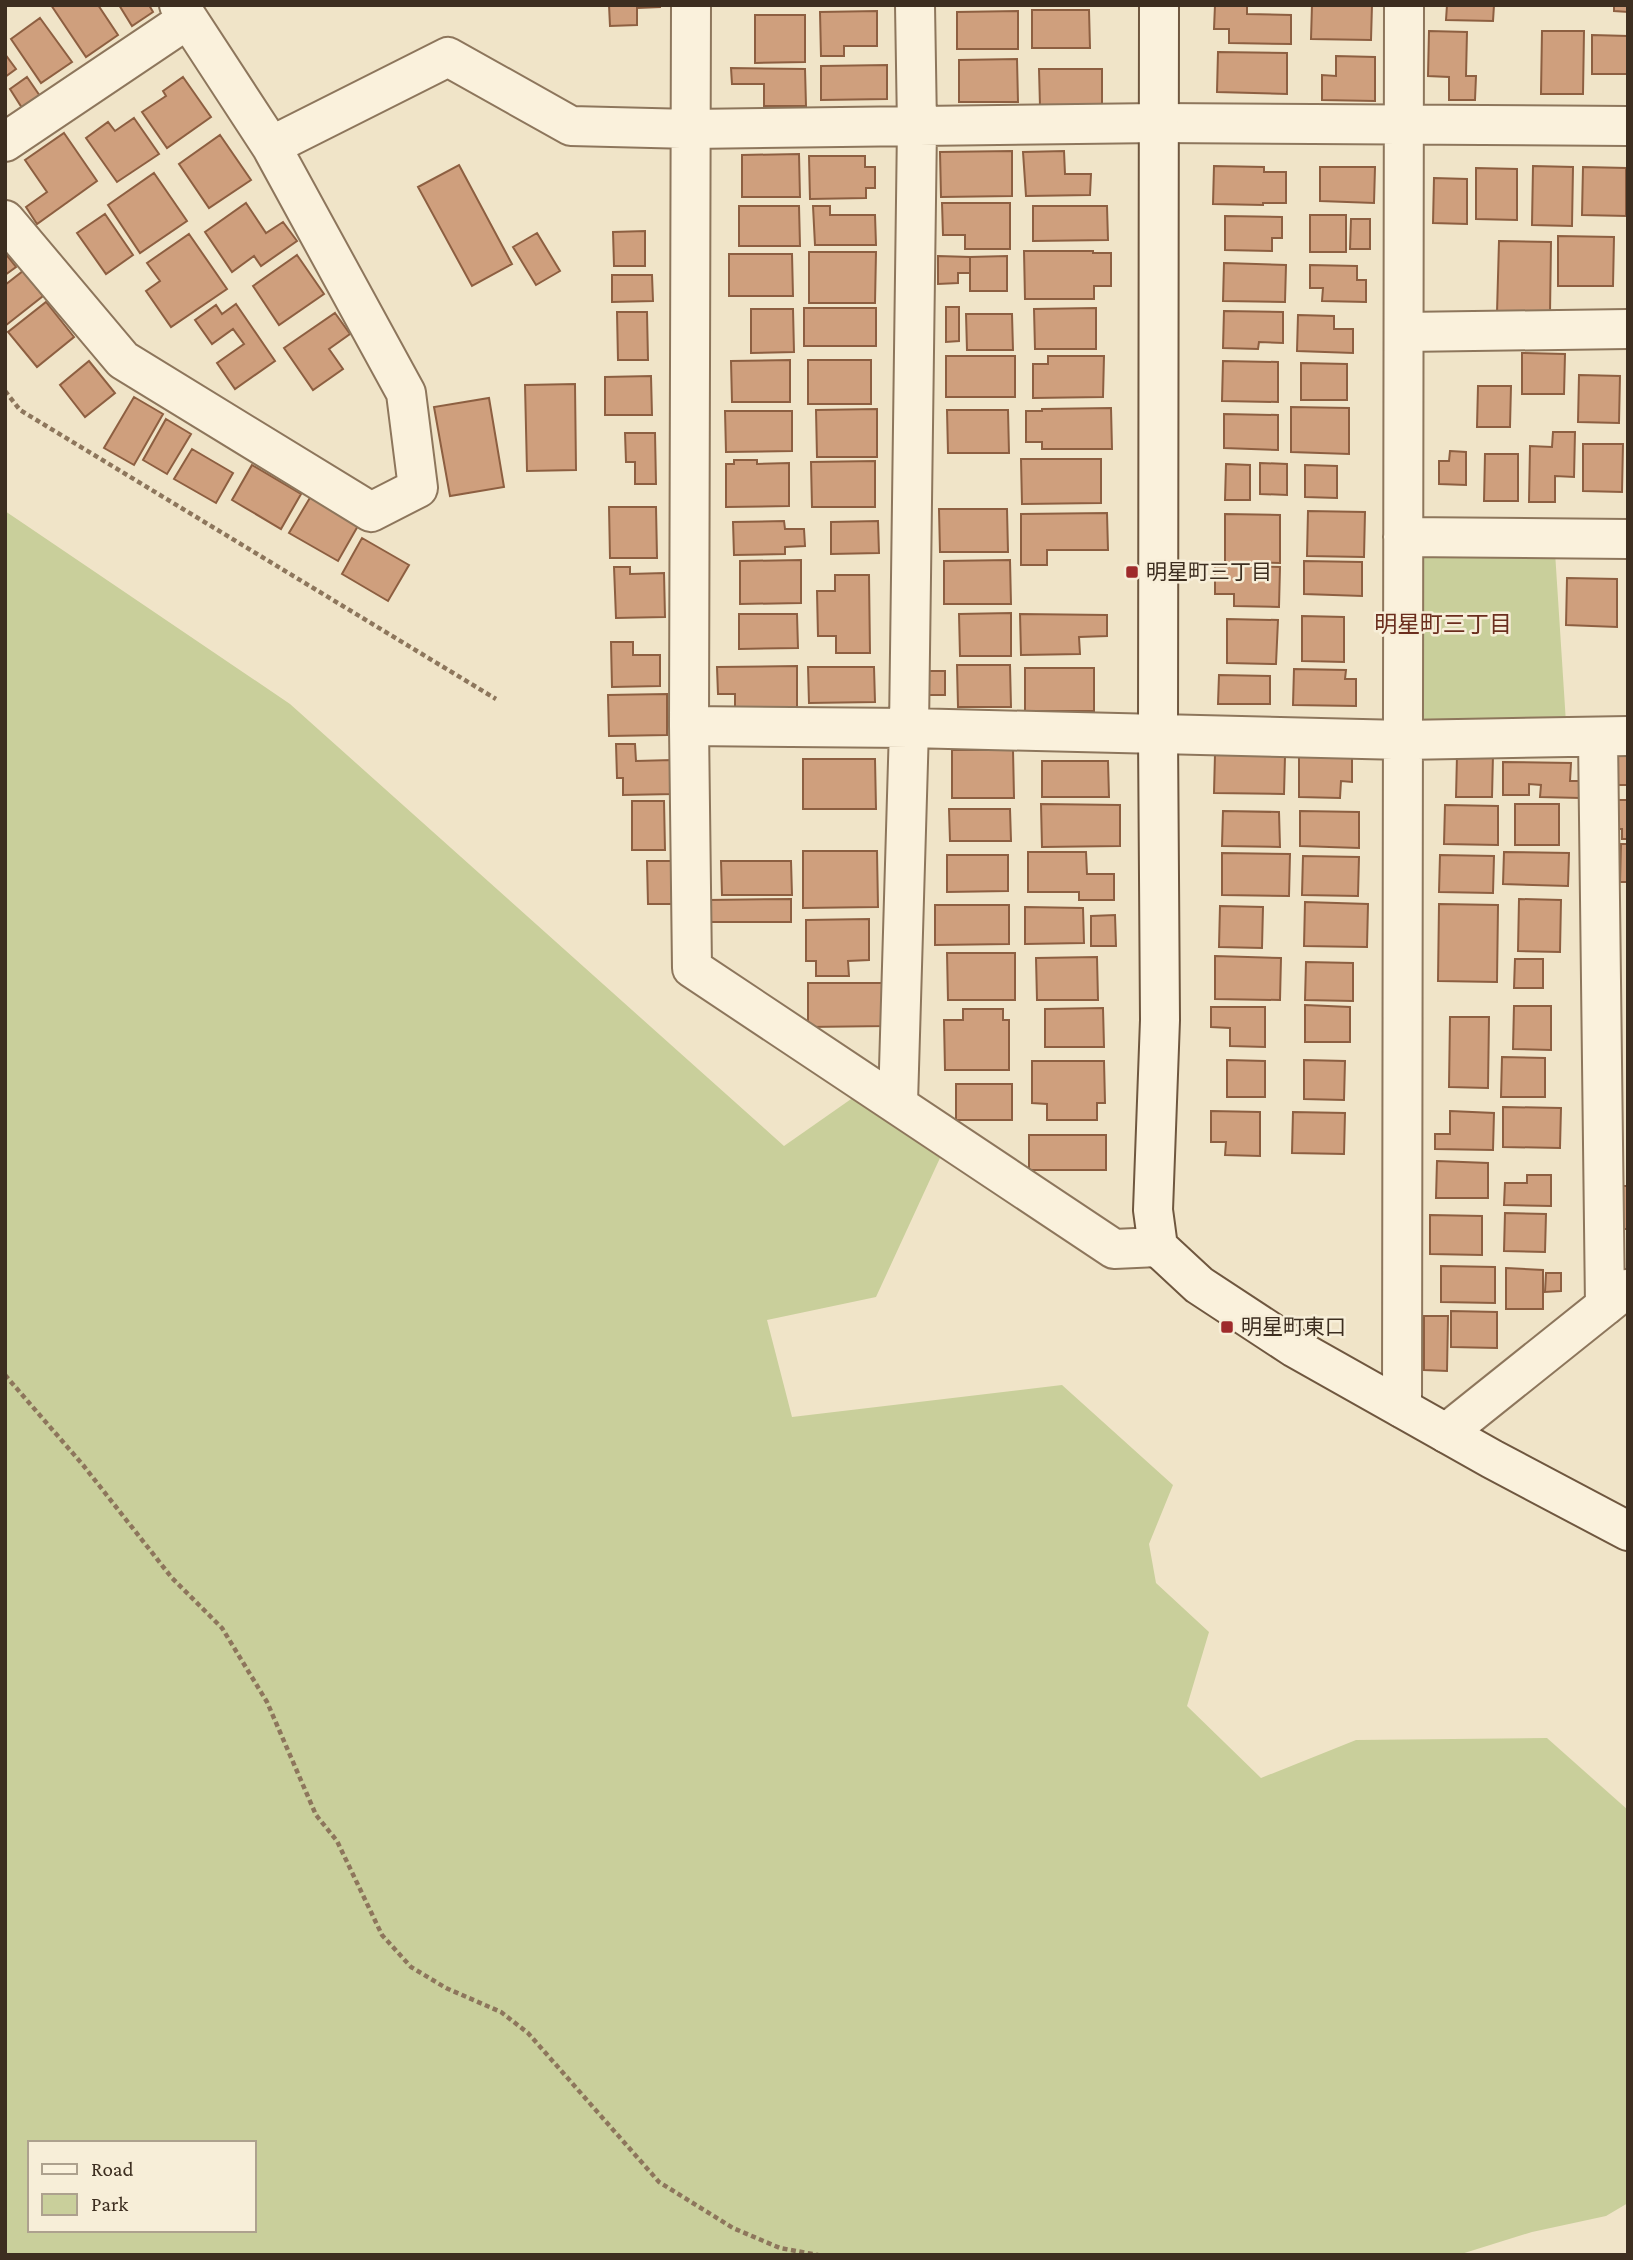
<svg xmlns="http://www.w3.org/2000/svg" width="1633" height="2260" font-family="'Crimson Pro','Noto Sans JP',serif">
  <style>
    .green { fill: #c9cf9b; fill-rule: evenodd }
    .building { fill: #cf9f7d; stroke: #8d5f41; stroke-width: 2 }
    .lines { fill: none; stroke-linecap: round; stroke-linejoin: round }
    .street-casing { stroke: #8d765c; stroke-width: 42 }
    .secondary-casing { stroke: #6f573f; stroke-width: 42 }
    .path { stroke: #8d765c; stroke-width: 4.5; stroke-dasharray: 5 3.5; stroke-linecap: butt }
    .street { stroke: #faf1dc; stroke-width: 38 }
    .secondary { stroke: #faf1dc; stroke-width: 38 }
    .poi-dot { fill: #9e2a2b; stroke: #f7eed8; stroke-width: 2.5 }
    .labels { text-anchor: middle; stroke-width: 5; stroke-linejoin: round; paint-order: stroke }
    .poi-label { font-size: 21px; fill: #3d2e20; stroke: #f7eed8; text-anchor: start }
    .neighbourhood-label { font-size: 23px; fill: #6b2e1e; stroke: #f7eed8 }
  </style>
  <rect width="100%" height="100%" fill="#f0e4c8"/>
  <path class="green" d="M5,511L290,704L784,1146L854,1097L940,1158L876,1297L767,1320L792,1417L1062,1385L1173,1485L1149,1544L1156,1583L1209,1632L1187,1706L1261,1778L1356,1740L1547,1738L1628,1810V2203L1606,2216L1532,2232L1458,2255H5ZM30,2143H254V2230H30Z
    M1431,550L1555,552L1566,723L1436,728L1407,705L1408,564Z"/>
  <path class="building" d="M51,5H98L118,35L86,57Z
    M119,5H149L153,12L132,26Z
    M609,5H660V7L637,8V25L610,26Z
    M1215,5H1247V14L1291,15V44L1229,43V29H1214Z
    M1312,5H1372L1371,40L1311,39Z
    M1447,5H1494L1493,21L1446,20Z
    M1614,5H1628V12L1614,11Z
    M1032,10H1089L1090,48H1032Z
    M877,11V46H844V56H821L820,12Z
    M1018,11V49H957V12Z
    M755,15H805V62L755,63Z
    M40,18L72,62L41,83L11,39Z
    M1429,31L1467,32L1466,76H1476L1475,100H1449V77L1428,76Z
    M1542,31H1584L1583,94H1541Z
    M1592,35L1628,36V74H1592Z
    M1218,52L1287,53V94L1217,92Z
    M5,54L16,69L5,77Z
    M1336,56L1375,57V101L1322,100V75L1336,76Z
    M1017,59L1018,102H959V60Z
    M887,65V99L821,100V66Z
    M731,68L805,69L806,106H764V84H732Z
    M1039,69H1102V106H1040Z
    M27,77L42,99L24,111L10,89Z
    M183,77L211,117L167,148L142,112L166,96L163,91Z
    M134,118L159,154L117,182L86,138L108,122L115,131Z
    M64,133L97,181L37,224L26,207L47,192L25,160Z
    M220,135L251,180L209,208L179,164Z
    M1012,151V196L941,197L940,152Z
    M1064,151L1065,174H1091L1090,195L1026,196L1023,152Z
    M799,154L800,197H742V155Z
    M809,156H865V167H875V188H866V198L810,199Z
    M459,165L512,264L472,286L418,187Z
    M1214,166L1264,167V172H1286V203H1263V205L1213,204Z
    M1533,166L1573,167L1572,226L1532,225Z
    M1320,167H1375L1374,203L1320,201Z
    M1583,167L1626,168V216L1582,215Z
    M1476,168L1517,169V220L1476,219Z
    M154,173L187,221L140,253L108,205Z
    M1434,178L1467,179V224L1433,223Z
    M246,203L266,233L283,222L297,241L261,266L254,256L232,272L205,232Z
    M942,203H1010V249H965V235H943Z
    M739,206H799L800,246H739Z
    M813,206H830V215H875L876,245H815Z
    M1033,206H1107L1108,240L1033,241Z
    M105,214L133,255L106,274L77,233Z
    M1310,215H1346V252H1310Z
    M1225,216L1282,217V238H1272V251L1225,250Z
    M1351,219H1370V249H1350Z
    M645,231V266H614L613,232Z
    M537,233L560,271L536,285L513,247Z
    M189,234L227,289L171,327L146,291L160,281L147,263Z
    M1558,236L1614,237L1613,286H1558Z
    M1499,241L1551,242L1550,314L1497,313Z
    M1024,251H1093V253H1111V286H1094V299H1025Z
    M809,252H876L875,303H809Z
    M5,253L16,267L5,275Z
    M729,254H792L793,296H729Z
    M297,255L324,294L279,325L253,286Z
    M938,256L970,257V273H958V283L938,284Z
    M1007,256V291H970V257Z
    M1224,263L1286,265L1285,302L1223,301Z
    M1310,265L1357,266V280H1366V302L1322,301L1323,288H1310Z
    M23,271L43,296L5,326V285Z
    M612,275H652L653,301L612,302Z
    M46,302L74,337L37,367L8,332Z
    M236,304L275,361L235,389L217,363L244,344L233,329L212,344L195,320L216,305L222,314Z
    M946,307H959V341L946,342Z
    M804,308H876V346H804Z
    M1096,308V349H1035L1034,309Z
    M751,309H793L794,352L751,353Z
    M1224,311L1283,312V343L1259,342L1258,349L1223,348Z
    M617,312H647L648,360H618Z
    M335,313L350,334L329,349L343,369L313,390L284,348Z
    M966,314H1012L1013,350H967Z
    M1298,315L1334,316V329H1353V353L1297,351Z
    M1522,353L1565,354L1564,394H1522Z
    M946,356H1015V397H946Z
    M1048,356H1104L1103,397L1033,398V364H1048Z
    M790,360V402H732L731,361Z
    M808,360H871V404H808Z
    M89,361L115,393L85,417L60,385Z
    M1223,361L1278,362V402L1222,401Z
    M1301,363L1347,364V400H1301Z
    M1579,375L1620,376L1619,423L1578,422Z
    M651,376L652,415H605V377Z
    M575,384L576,470L527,471L525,385Z
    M1478,386H1511L1510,427H1477Z
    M134,397L163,414L134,465L104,448Z
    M489,398L504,487L450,496L434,407Z
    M1291,407L1349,408V454L1291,452Z
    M1111,408L1112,449H1042V442H1026V411H1042V409Z
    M877,409V457H817L816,410Z
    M947,410H1008L1009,453H948Z
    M725,411H792V451L726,452Z
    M1224,414L1278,415V450L1224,448Z
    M166,419L191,434L167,474L143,460Z
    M1553,432H1575L1574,477L1555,476V502H1529L1530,446L1552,447Z
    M625,433H655L656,484H635V462H626Z
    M1583,444H1623L1622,492L1583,491Z
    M192,449L233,473L216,503L174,479Z
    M1450,451L1466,452V485L1439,484V461H1449Z
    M1485,454H1518V501H1484Z
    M1021,459H1101V503L1022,504Z
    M734,460H757V464L789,463V506L726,507V464H734Z
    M875,461V507H812L811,462Z
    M1260,463L1287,464V495L1260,494Z
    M1226,464L1250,465V500H1225Z
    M252,465L301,494L281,529L232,500Z
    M1305,465L1337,466V498L1305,497Z
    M311,496L359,524L338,561L289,533Z
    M609,507H656L657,558H610Z
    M939,509H1007L1008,552H940Z
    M1308,511L1365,512L1364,557L1307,556Z
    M1107,513L1108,550H1047V565H1021V514Z
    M1225,514L1280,515V563L1225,562Z
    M784,521L785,529H804L805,546L785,547V554L734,555L733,522Z
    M878,521L879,553L831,554V522Z
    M362,538L409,565L388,601L342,574Z
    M801,560V603L740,604V561Z
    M1010,560L1011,604H944V561Z
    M1304,561L1362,562V596L1304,594Z
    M1215,566L1280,567L1279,607L1234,606V594H1215Z
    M614,567H630V574L664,573L665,617L616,618Z
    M835,575H869L870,653H836V636H818L817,591H835Z
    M1567,578L1617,579V627L1566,625Z
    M1011,613V656H960L959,614Z
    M739,614H797L798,648L739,649Z
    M1020,614L1107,615V636L1079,637L1080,654L1021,655Z
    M1302,616L1344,617V662L1302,661Z
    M1227,619L1278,620L1276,664L1227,663Z
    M611,642H633V655H660V686L612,687Z
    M957,665H1010L1011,707H958Z
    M797,666V707H735V694H718L717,667Z
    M808,667H874L875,702L809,703Z
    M1025,668H1094V711H1025Z
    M1294,669L1346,670L1345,679H1356V706L1293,705Z
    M927,671H945V695H928Z
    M1219,675L1270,676V704H1218Z
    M667,694V735L609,736L608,695Z
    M616,744H635L636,761L672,760L673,794L623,795V778H617Z
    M952,750H1013L1014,798H952Z
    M1215,754L1285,756L1284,794L1214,793Z
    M1617,754H1628V785H1616Z
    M1457,755H1493L1492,797H1456Z
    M1299,756L1352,757V782L1341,781L1340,798L1299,797Z
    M803,759H875L876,809H803Z
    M1042,761H1108L1109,797H1042Z
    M1503,762L1571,763L1570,781H1580V798L1540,797L1541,785L1529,784V795H1503Z
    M1618,800H1628V839H1622V829H1618Z
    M632,801H664L665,850H632Z
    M1041,804L1120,805V846L1042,847Z
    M1515,804H1559V845H1515Z
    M1445,805L1498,806V845L1444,844Z
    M949,809H1010L1011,841H950Z
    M1223,811L1279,812L1280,847L1222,846Z
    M1300,811L1359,812V848L1300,846Z
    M1621,844H1628V882H1620Z
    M803,851H877L878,907L803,908Z
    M1028,852H1086L1087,874H1114V900H1079V892H1028Z
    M1504,852L1569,853L1568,886L1503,884Z
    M1222,853L1290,854L1289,896L1222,895Z
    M947,855H1008V891L947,892Z
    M1440,855L1494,856L1493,893L1439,892Z
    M1303,856L1359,857L1358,896L1302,895Z
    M647,861H671L672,904H648Z
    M721,861H791L792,895H722Z
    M791,899V922H709L708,900Z
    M1519,899L1561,900L1560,952L1518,951Z
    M1305,902L1368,904L1367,947L1304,946Z
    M1439,904L1498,905L1497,982L1438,981Z
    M935,905H1009V944L935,945Z
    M1220,906L1263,907L1262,948L1219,947Z
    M1025,907L1083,908L1084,943L1025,944Z
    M1115,915L1116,946H1091V916Z
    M869,919V960L848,961L849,976H816V961H806V920Z
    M947,953H1015V1000H948Z
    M1215,956L1281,958L1280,1000L1215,999Z
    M1097,957L1098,1000H1037L1036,958Z
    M1515,959H1543V988H1514Z
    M1306,962L1353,963V1001L1305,1000Z
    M808,983H887V1026L808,1027Z
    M1305,1005L1350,1007V1042H1305Z
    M1514,1006H1551V1050L1513,1049Z
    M1211,1007H1265V1047L1230,1046V1028L1211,1027Z
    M1103,1008L1104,1047H1045V1009Z
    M963,1009H1003V1020H1009V1070H945L944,1020H963Z
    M1450,1017H1489L1488,1088L1449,1087Z
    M1502,1057L1545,1058V1097H1501Z
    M1227,1060L1265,1061V1097H1227Z
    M1304,1060L1345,1061L1344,1100L1304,1099Z
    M1032,1061H1104L1105,1103H1097V1120H1047V1104L1032,1103Z
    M956,1084H1012V1120H956Z
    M1503,1107L1561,1108L1560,1148L1503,1147Z
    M1211,1111L1260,1112V1156L1225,1155L1226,1142H1211Z
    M1450,1111L1494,1113L1493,1150L1435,1149V1134H1450Z
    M1293,1112L1345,1113L1344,1154L1292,1153Z
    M1029,1135H1106V1170H1029Z
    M1437,1161L1488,1163V1198H1436Z
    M1527,1175H1551V1206L1504,1205L1505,1183H1527Z
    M1623,1186H1628V1229H1622Z
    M1505,1213L1546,1214L1545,1252L1504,1251Z
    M1430,1215L1482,1216V1255L1430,1254Z
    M1441,1266L1495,1267V1303L1441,1302Z
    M1506,1268L1543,1270V1309H1506Z
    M1546,1273H1561V1291L1545,1292Z
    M1451,1311L1497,1312V1348L1451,1347Z
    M1424,1316H1448L1447,1371L1424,1370Z"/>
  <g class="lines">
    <g class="street-casing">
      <path id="street" d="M691,5L689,726L692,968L1114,1249L1158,1247
        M5,142L188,19
        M271,146L448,57L571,126L691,129L1159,123L1628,126
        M5,220L123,360L371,512L418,488L406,393L271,146L179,5
        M1404,332L1628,329
        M1403,537L1628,539
        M689,726L909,728L1403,740L1628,736
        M1598,737L1605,1306
        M898,1103L909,728L917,126L915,5
        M1402,1408L1404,5
        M1446,1433L1626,1289"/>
    </g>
    <g class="secondary-casing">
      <path id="secondary" d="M1159,5L1158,734L1160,1020L1153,1210L1158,1247L1199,1285L1295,1348L1492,1459L1628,1531"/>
    </g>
    <path class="path" d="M5,391L20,410L496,699
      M5,1375L83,1465L172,1578L222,1628L267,1702L316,1815L337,1841L382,1935L411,1967L446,1988L501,2012L528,2033L659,2182L733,2228L780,2248L818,2255"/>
    <use href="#street" class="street"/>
    <use href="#secondary" class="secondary"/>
  </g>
  <g class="poi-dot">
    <rect x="1125" y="565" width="14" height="14" rx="3.5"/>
    <rect x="1220" y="1320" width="14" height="14" rx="3.5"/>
  </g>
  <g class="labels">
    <g class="poi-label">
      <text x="1146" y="579">明星町三丁目</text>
      <text x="1241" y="1334">明星町東口</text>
    </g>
    <g class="neighbourhood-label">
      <text x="1443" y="632">明星町三丁目</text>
    </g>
  </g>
  <rect width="1633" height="2260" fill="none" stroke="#3d2e20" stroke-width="14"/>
  <rect x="28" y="2141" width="228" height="91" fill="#f7eed8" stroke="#ada18e" stroke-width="2"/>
  <rect x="42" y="2164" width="35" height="10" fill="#faf1dc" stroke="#ada18e" stroke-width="2"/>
  <text x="91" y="2176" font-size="21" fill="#3d2e20">Road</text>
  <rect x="42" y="2194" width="35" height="21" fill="#c9cf9b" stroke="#ada18e" stroke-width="2"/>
  <text x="91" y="2211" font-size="21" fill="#3d2e20">Park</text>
</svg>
